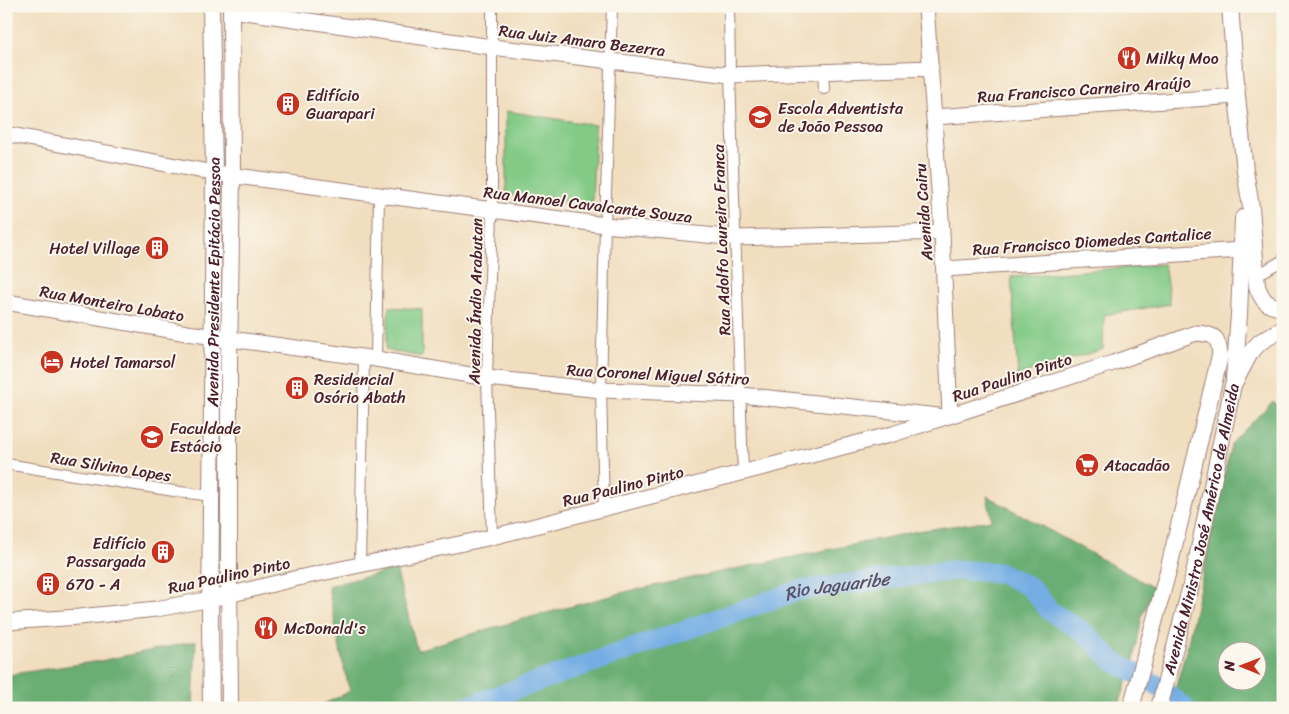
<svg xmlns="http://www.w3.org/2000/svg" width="1289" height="714" font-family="Sriracha,sans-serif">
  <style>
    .green { fill: #83ca86; stroke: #667458 }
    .forest { fill: #6aae73; stroke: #5a664f; fill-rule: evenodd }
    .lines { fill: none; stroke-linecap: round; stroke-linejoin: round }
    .river { stroke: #73ade4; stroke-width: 20 }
    .street-casing { stroke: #9e7e75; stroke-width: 12 }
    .secondary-casing { stroke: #9e7e75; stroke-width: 17 }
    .primary-casing { stroke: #9e7e75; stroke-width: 18 }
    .street { stroke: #fff; stroke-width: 10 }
    .secondary { stroke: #fff; stroke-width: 15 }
    .primary { stroke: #fff; stroke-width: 16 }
    .labels { text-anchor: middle; stroke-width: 4; stroke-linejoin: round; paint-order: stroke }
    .street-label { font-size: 16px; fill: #4a1f2b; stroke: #fbf7ec }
    .poi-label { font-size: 16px; fill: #4a1f2b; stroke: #fbf7ec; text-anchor: start }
    .water-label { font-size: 18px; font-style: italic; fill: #58516c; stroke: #fbf7ec }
  </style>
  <rect width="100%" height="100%" fill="#fbf7ec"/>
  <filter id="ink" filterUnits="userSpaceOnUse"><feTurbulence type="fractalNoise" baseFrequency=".02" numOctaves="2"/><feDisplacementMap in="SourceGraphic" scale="10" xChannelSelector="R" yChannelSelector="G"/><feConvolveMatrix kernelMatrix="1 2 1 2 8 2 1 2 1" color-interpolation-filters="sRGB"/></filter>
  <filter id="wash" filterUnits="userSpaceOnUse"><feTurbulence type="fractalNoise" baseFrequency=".0096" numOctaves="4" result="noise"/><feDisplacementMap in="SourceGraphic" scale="20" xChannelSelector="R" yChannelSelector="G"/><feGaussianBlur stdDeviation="1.12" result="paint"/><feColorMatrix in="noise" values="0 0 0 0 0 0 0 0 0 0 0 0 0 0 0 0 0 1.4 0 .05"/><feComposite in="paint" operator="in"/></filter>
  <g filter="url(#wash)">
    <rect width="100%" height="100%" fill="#f1debf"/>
    <path class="green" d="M506,111L595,125L592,206L506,195Z
      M1164,264L1170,304L1104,315L1103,349L1018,376L1011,277Z
      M389,307L422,309V357L386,350Z"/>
    <path class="forest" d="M1273,401L1283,416V708H1170L1187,647L1231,444ZM1226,652H1256V682H1226Z
      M987,496L1154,588L1142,616L1134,660L1118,708H316L350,691L342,660L328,586L396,569L417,650L520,620L629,591L918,531L992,520Z
      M196,641L193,708H6V676L19,673L100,661Z"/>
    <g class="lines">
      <path class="river" id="s1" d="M462,708L800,590L958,570L1001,573L1030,587L1050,611L1085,633L1113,661L1157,685L1185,708"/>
    </g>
  </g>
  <g filter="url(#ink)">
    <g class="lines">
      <g class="street-casing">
        <path id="street" d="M729,6L730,75L743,473
          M823,72L824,89
          M1256,276L1283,260
          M376,359L379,196
          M6,464L180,492L212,496
          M604,509L601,390L605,225L612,6
          M492,537L487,378L492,211V6
          M360,566L364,358"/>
      </g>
      <g class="secondary-casing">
        <path id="secondary" d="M926,6L942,232L950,415
          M231,10L492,47L730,75L931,68
          M934,117L1237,96
          M6,134L214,173L605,225L736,238L942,232
          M944,269L1242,250
          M6,302L187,333L376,359L487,378L601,390L741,395L938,416
          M6,622L79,617L156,609L211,599L298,578L492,537L893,434L1113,363L1196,333C1215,334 1219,337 1220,356"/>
      </g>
      <g class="primary-casing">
        <g id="primary">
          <path d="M1230,6L1237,96L1245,171L1251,207L1257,286C1262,301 1267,306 1283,308"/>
          <path d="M1234,378L1239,315L1243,218"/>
          <path id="s2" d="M211,708L210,622L214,173L211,6"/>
          <path d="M230,708L229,567V361L232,174L231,6"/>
          <path d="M1131,708L1168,571L1220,356"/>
          <path id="s3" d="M1159,708L1193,578L1233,385L1250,353L1260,342L1277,332L1283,330"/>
        </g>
      </g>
      <use href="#street" class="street"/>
      <use href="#secondary" class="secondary"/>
      <use href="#primary" class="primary"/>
    </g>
  </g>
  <defs>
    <g id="restaurant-disc" transform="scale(1.25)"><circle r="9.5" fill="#c8321e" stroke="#fbf7ec"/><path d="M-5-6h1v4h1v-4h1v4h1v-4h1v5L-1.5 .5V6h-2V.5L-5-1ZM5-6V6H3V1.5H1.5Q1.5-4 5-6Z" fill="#fff"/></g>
    <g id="building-disc" transform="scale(1.25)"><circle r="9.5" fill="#c8321e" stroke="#fbf7ec"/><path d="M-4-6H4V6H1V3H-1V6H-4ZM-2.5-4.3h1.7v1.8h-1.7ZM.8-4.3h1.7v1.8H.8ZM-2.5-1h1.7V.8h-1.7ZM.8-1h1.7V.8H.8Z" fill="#fff"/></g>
    <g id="school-disc" transform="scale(1.25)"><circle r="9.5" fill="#c8321e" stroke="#fbf7ec"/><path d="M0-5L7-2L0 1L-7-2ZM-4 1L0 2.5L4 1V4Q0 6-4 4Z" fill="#fff"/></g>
    <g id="hotel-disc" transform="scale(1.25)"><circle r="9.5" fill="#c8321e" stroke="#fbf7ec"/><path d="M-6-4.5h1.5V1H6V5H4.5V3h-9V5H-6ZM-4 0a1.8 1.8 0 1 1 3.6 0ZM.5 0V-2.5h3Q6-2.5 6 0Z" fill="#fff"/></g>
    <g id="university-disc" transform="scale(1.25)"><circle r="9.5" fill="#c8321e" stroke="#fbf7ec"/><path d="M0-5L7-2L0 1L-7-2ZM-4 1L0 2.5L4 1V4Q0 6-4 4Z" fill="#fff"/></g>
    <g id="supermarket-disc" transform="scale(1.25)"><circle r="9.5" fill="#c8321e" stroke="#fbf7ec"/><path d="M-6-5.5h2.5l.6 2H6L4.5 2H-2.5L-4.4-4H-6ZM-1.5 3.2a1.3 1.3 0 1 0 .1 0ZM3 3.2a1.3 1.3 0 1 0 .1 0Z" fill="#fff"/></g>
  </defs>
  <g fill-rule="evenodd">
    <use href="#restaurant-disc" x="1129" y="58"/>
    <use href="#building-disc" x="288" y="104"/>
    <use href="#school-disc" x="760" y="117"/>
    <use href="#building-disc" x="157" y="248"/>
    <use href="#hotel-disc" x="52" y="362"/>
    <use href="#building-disc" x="297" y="388"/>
    <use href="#university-disc" x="152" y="437"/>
    <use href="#supermarket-disc" x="1087" y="465"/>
    <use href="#building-disc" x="163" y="552"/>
    <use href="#building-disc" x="48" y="584"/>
    <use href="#restaurant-disc" x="266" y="628"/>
  </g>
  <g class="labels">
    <g class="street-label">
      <text transform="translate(582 40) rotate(7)" y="6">Rua Juiz Amaro Bezerra</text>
      <text transform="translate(1084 89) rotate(-4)" y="6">Rua Francisco Carneiro Araújo</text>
      <text transform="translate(588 204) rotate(7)" y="6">Rua Manoel Cavalcante Souza</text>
      <text transform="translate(923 212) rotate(-94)" y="6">Avenida Cairu</text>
      <text transform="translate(721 240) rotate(-92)" y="6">Rua Adolfo Loureiro Franca</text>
      <text transform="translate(1092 241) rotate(-4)" y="6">Rua Francisco Diomedes Cantalice</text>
      <text dy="6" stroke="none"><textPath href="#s2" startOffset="426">Avenida Presidente Epitácio Pessoa</textPath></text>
      <text transform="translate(475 301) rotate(-89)" y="6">Avenida Índio Arabutan</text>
      <text transform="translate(112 303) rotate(10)" y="6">Rua Monteiro Lobato</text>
      <text transform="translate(658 374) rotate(3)" y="6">Rua Coronel Miguel Sátiro</text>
      <text transform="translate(1012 377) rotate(-18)" y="6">Rua Paulino Pinto</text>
      <text transform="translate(111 466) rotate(9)" y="6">Rua Silvino Lopes</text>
      <text transform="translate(623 486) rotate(-14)" y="6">Rua Paulino Pinto</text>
      <text dy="6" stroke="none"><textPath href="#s3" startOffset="184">Avenida Ministro José Américo de Almeida</textPath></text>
      <text transform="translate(229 575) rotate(-12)" y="6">Rua Paulino Pinto</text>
    </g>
    <g class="poi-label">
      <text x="1146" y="64">Milky Moo</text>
      <text x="306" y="101">Edifício<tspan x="306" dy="18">Guarapari</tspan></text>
      <text x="778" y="114">Escola Adventista<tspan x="778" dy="18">de João Pessoa</tspan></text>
      <text x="140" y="254" text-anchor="end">Hotel Village</text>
      <text x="70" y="368">Hotel Tamarsol</text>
      <text x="314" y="385">Residencial<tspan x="314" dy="18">Osório Abath</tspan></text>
      <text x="170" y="434">Faculdade<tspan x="170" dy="18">Estácio</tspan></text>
      <text x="1104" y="471">Atacadão</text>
      <text x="146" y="549" text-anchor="end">Edifício<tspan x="146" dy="18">Passargada</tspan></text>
      <text x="66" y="590">670 - A</text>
      <text x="284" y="634">McDonald's</text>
    </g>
    <g class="water-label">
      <text dy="6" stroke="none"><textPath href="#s1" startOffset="395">Rio Jaguaribe</textPath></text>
    </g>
  </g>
  <rect width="1289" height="714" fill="none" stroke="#fbf7ec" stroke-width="25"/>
  <g transform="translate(1242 666) rotate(271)"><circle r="24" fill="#fbf7ec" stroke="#b4a19f"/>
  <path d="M0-4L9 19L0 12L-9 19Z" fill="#c8321e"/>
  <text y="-8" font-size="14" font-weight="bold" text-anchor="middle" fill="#4a1f2b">N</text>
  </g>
</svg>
